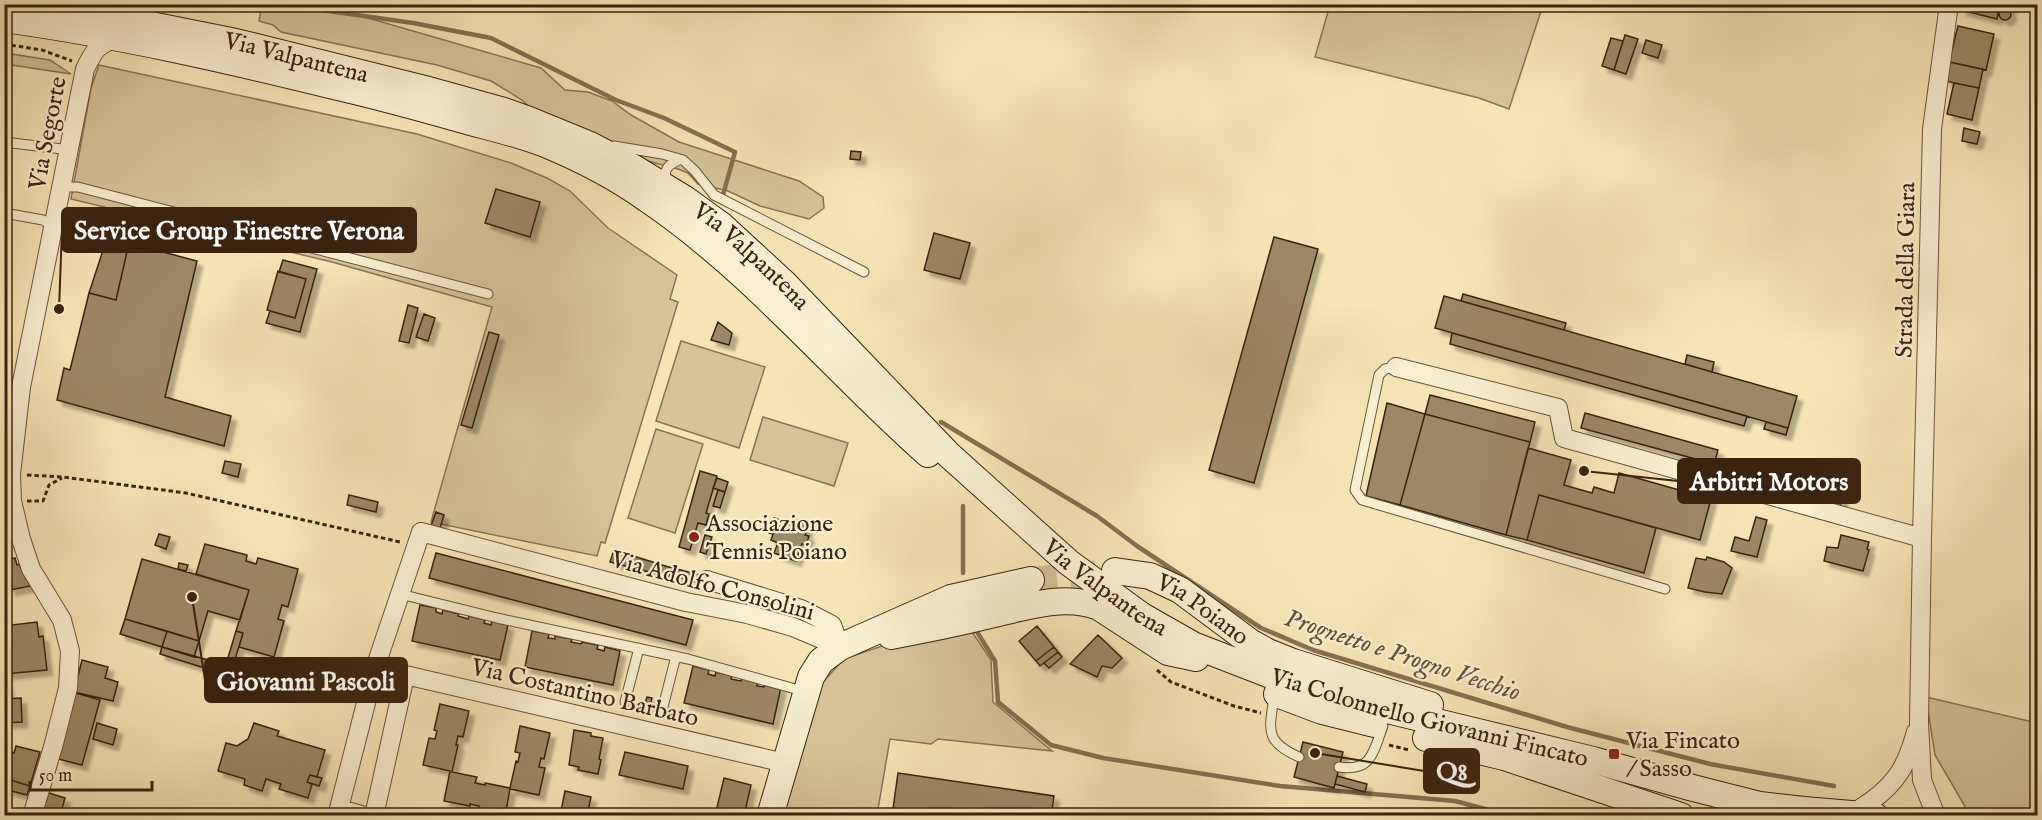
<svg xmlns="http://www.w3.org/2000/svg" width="2042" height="820" font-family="'IM FELL English',serif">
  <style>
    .green { fill: #d5c49a; stroke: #887454; stroke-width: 1.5 }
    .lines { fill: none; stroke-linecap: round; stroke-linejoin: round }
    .stream { stroke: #847051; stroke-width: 4.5 }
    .building { fill: #9b8866; stroke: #3a230f; stroke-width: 1.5; filter: url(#shadow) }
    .secondary-tunnel { stroke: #d0be95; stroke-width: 26; stroke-dasharray: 26 13; stroke-linecap: butt }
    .lane-casing { stroke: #695439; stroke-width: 11 }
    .street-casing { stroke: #695439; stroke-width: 20 }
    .secondary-casing { stroke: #3a230f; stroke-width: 28 }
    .path { stroke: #3a230f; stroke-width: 3; stroke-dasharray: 4.5 3; stroke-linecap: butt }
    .lane { stroke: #f8eed0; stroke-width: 9 }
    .street { stroke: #f8eed0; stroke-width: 18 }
    .secondary { stroke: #f8eed0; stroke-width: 26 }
    .poi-dot { fill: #8f2418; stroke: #f8eed0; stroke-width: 2 }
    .labels { text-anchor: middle; stroke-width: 4.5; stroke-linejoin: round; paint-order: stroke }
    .street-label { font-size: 24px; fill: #3a230f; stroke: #f8eed0 }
    .poi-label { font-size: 24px; fill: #3a230f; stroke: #f8eed0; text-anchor: start }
    .water-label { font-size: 26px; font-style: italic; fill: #655036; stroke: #f8eed0 }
    .leader { fill: none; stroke: #3a230f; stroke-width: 2 }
    .callout-dot { fill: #3a230f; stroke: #f8eed0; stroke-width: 2 }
    .callout { fill: #3a230f; stroke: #3a230f; stroke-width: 2 }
    .callout-label { font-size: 26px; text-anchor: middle; font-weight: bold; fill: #fff }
  </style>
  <defs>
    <filter id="shadow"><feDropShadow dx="5.5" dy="5.5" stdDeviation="1.5" flood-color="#0004"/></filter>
  </defs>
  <rect width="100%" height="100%" fill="#f5e5b6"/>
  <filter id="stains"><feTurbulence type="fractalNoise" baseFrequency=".00333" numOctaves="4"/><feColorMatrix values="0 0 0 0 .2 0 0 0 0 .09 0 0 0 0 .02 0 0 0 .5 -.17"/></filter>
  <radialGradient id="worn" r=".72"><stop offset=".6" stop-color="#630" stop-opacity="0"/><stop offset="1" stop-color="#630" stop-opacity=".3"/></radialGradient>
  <path class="green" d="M262,5H323L541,68L565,90L588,92L612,101L631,115L679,142L799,181L823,197L824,208L809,219L760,206L728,191L698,184L688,173L678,169L621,154L550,127L522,100L491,81L437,65L281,32L273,25L259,21Z
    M1330,5V4L1543,5L1509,109L1479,98L1315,57Z
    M5,53L50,60L71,74L5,64Z
    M99,65L417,134L511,163L547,178L570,191L608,228L677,275L670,299L678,302L605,543L601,542L597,556L431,522L492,307L332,262L71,199L91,88Z
    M681,341L765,367L739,448L656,421Z
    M763,417L848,443L834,486L750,460Z
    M656,429L703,444L675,533L628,518Z
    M970,629L991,660L993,702L1052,751L938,739L931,744L890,739L877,815L778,816L822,683L844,659L882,646Z
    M1926,697L2037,723V815H1970L1935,755Z"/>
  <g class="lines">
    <path class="stream" d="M280,4L413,23L491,38L616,100L664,118L735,152L723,195
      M941,422L1097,516L1137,546L1261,628L1313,650L1567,727L1710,764L1834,786
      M963,506V573
      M974,627L995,661L998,702L1051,745L1103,758L1280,786L1455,801L1511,816"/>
  </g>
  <path class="building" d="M1962,4H2000L1997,19L1961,10Z
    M2002,4H2013L2009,9L2005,8Z
    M1999 14a6 6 0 1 1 12 0a6 6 0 1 1-12 0Z
    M1958,26L1994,34L1986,70L1949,62Z
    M1625,35L1638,39L1626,74L1614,70Z
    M1611,38L1623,41L1614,70L1602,66Z
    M1646,40L1662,45L1658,58L1642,53Z
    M1949,62L1983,69L1979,88L1945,81Z
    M1954,83L1979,88L1972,120L1947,114Z
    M1964,128L1980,132L1977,144L1962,141Z
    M851,151L861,152L860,160L850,159Z
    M496,189L540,202L530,237L485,223Z
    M934,233L970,243L960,279L924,270Z
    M1274,237L1318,249L1254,483L1209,470Z
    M107,238L129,243L116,300L89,293Z
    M129,243L197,261L165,397L231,416L224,446L57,400L64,368L70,370L89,293L116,300Z
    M283,260L317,269L300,332L266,323L270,311L295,318L306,279L279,272Z
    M278,271L306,279L295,318L267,310Z
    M1463,294L1566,323L1564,330L1461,301Z
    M1444,296L1797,396L1788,428L1435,328Z
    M408,305L418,308L409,343L399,341Z
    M424,314L435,318L428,341L416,337Z
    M718,322L732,333L729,345L711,340Z
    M489,332L499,335L472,428L461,425Z
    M1452,333L1747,416L1744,426L1450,344Z
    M1687,355L1714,362L1712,372L1685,364Z
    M1430,395L1535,422L1530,442L1425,414Z
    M1387,403L1425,414L1400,505L1366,496Z
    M1585,413L1718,450L1714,464L1581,428Z
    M1425,414L1530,442L1506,535L1400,505Z
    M1766,422L1788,428L1786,435L1764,429Z
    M1528,448L1571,460L1564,485L1592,493L1594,487L1614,493L1619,473L1711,499L1700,540L1539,495L1527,540L1506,535Z
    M1812,459L1818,461L1813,476L1807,474Z
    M225,461L241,464L238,477L222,473Z
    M700,471L717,476L706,513L709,514L706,525L698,523L690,550L679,547Z
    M717,478L728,482L725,492L713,488Z
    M1802,484L1843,496L1840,506L1799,494Z
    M718,490L725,492L720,508L713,506Z
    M349,495L378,502L376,512L347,505Z
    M1539,495L1656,528L1644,573L1527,540Z
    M436,512L444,515L440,528L431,526Z
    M1756,517L1767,520L1757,557L1731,551L1735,537L1749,541Z
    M774,518L785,522V519L795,522V520L809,524L805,535L809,536L806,545L802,544L796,561L774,553L778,543L771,540L773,534L769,533Z
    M159,534L170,537L166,549L155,545Z
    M705,535L712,537L706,554L700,552Z
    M1841,535L1869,542L1867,549L1869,550L1863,571L1824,561L1827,547L1838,548Z
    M205,544L247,555L246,561L256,564L258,558L298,569L288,607L282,605L278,619L284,621L274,657L239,647L243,633L236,631L249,590L196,574Z
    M614,550L672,568L669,577L610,562Z
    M436,553L693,620L686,645L429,578Z
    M1707,557L1724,562L1732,568L1722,594L1705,592L1688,588L1696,558L1706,560Z
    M15,558L17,565L19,564L26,579L28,578L30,586L10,590L4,561Z
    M142,559L249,590L240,620L208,611L199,641L125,619Z
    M179,563L188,565L186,571L178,569Z
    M677,569L700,575L698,583L675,576Z
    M420,605L436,608V612L442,614L443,610L459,614L458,616L468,619L469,616L485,620L484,623L491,625L492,621L508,625L500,660L412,641Z
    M125,619L167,631L162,647L120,634Z
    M37,622L39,637L43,636L47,670L5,674L4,626Z
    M1037,626L1054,647L1036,661L1019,641Z
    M167,631L199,641L194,657L162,647Z
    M236,631L243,633L230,676L160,654L162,647L219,663L220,659L227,661Z
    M532,631L549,634L548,638L555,639V636L572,639L571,642L581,644L582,642L598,645L597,649L604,651L605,647L620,651L613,685L525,667Z
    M1098,635L1122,658L1112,668L1102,666L1097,677L1070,664Z
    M1054,647L1058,652L1040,666L1036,661Z
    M1058,652L1062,657L1049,668L1044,663Z
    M82,660L108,667L105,678L118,682L113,701L74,692Z
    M4,665L8,695H4Z
    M693,666L709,670L708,674L715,676L716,672L732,676L731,679L741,681L742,678L758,682L757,686L764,687L765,683L781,687L773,724L684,703Z
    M76,693L100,700L82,765L58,759Z
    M647,697L652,698L650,707L644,706Z
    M21,698L22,722L4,723V699Z
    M440,704L469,711L463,737L458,736L456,745H458L452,772L477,777L475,783L485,785V783L510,788L516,761L518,762L520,753L515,752L520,726L550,733L544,759L541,758L539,767L545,768L539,795L510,789L505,816L478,812L479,806L470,804V806L444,801L450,771L423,765L429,738L435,739L437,731L434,730Z
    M97,723L117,729L113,745L93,739Z
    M254,723L279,731L277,736L325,750L317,777L310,775L307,782L312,784L308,798L279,789L281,784L266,779L262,791L244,785L245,779L218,771L226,743L237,746L248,739Z
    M574,730L591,733V736L603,738L599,759L601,760L598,774L578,770L579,767L569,765Z
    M1303,742L1343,752L1334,788L1294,777Z
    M16,746L40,752L30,786L4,778V750L14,753Z
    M625,752L688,766L683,789L619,775Z
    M898,773L1054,796L1051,816H961L925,810V816H892Z
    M310,775L322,778L319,786L307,782Z
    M1337,776L1367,784L1365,792L1335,784Z
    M724,778L751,785L744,816H715Z
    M7,779L30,786L27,795L4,789Z
    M565,791L591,797L587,816H560Z
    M46,792L65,798L60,816H39Z"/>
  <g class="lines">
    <path class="secondary-tunnel" d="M1031,580L1100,573"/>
    <g class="lane-casing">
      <path id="lane" d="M4,142L62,149L68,155
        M614,146L662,154L683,160L695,171L714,195L864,272
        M668,182C661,171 669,164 679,160
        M61,187H78L488,294
        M4,213L43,220L53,227
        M1396,367L1385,369L1379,375L1355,490L1362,500L1665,589
        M400,594L497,618L688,659L806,692
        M1274,696C1270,729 1263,741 1299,757
        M625,702L639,648
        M662,711L676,656
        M1339,767C1372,772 1373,752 1383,726"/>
    </g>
    <g class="street-casing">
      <path id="street" d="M1396,367L1558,408L1564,438L1922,538
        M707,580L801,609L832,625L840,647
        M375,668L785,763
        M339,809L365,816
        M1850,814C1857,812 1863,806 1870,802C1898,782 1907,764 1916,732
        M32,816L53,747L68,688L70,651L62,620L31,569L21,539L12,501L11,474L21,387L85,69C93,52 99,41 119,39
        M337,816L375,668L421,532L686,602L747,614L793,627L840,647
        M374,816L405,676
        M1936,816L1922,780L1919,722L1922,538L1932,129L1949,4"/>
    </g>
    <g class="secondary-casing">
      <g id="secondary">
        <path id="s1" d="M46,4L236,42L425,89L504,111L529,120L590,145L634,168L685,199L721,225L784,283L949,455L1068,562L1142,616L1193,645L1273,676L1379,708L1593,760L1693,788L1760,805L1804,810L1875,816"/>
        <path d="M4,19C120,35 233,61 346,89C389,99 431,111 474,123C497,129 522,135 545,144C579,158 616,177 647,199C752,270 833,370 928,454"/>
        <path id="s2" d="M1115,571L1150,576L1180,590L1250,642L1268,652L1293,662L1430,705"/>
        <path d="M891,636C923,630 954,624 986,616C1022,608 1063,593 1099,607L1168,652L1196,658"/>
        <path d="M1277,694L1322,711L1374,724"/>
        <path d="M1426,738L1504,757L1681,816"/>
        <path d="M770,816L811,677L821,661L840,647L951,598L1031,580"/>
      </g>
    </g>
    <path class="path" d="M4,44L42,50L72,61
      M27,475L63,477L186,493L400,542
      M27,501H43L49,485L62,478
      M1157,670L1171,682L1234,706L1261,713
      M1389,745L1409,750"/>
    <use href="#lane" class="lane"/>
    <use href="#street" class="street"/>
    <use href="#secondary" class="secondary"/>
  </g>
  <g class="poi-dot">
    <circle cx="694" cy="537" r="6"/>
    <rect x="1608" y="748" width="12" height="12" rx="3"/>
  </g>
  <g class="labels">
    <g class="street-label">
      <text dy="8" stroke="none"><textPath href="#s1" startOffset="256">Via Valpantena</textPath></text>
      <text transform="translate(47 133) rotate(-79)" y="8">Via Segorte</text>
      <text dy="8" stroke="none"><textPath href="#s1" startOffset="760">Via Valpantena</textPath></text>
      <text transform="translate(1905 270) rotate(-89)" y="8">Strada della Giara</text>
      <text transform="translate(713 585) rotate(15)" y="8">Via Adolfo Consolini</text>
      <text dy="8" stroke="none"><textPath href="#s1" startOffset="1246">Via Valpantena</textPath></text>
      <text dy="8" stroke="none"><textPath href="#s2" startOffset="98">Via Poiano</textPath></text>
      <text transform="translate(585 692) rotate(13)" y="8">Via Costantino Barbato</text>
      <text dy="8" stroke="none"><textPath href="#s1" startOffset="1599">Via Colonnello Giovanni Fincato</textPath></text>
    </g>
    <g class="poi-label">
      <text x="706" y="531">Associazione<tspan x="706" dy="28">Tennis Poiano</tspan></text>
      <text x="1626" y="748">Via Fincato<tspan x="1626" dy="28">/ Sasso</tspan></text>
    </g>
    <g class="water-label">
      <text transform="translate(1403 654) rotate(18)" y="9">Prognetto e Progno Vecchio</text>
    </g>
  </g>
  <path class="leader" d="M59 309L62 230M1584 471L1678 481M192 597L205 680M1315 753L1424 771"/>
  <g class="callout-dot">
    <circle cx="59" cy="309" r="6"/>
    <circle cx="1584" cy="471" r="6"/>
    <circle cx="192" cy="597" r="6"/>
    <circle cx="1315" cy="753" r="6"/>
  </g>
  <g class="callout">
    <rect x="62" y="208" width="354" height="44" rx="6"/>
    <rect x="1678" y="459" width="182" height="44" rx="6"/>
    <rect x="205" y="658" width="202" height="44" rx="6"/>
    <rect x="1424" y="749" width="55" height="44" rx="6"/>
  </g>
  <g class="callout-label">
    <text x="239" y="239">Service Group Finestre Verona</text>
    <text x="1769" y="490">Arbitri Motors</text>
    <text x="306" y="690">Giovanni Pascoli</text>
    <text x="1452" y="780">Q8</text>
  </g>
  <rect width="2042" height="820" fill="none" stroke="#f5e5b6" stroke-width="24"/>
  <rect x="6" y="6" width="2030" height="808" fill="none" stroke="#3a230f" stroke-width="3"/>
  <rect x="12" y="12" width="2018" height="796" fill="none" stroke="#3a230f" stroke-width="1.5"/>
  <path d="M30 781v9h122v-9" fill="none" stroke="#3a230f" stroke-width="3"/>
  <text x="39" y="781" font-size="18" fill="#3a230f" stroke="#f8eed0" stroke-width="4.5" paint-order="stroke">50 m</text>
  <rect width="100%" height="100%" filter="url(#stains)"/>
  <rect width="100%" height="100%" fill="url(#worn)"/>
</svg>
